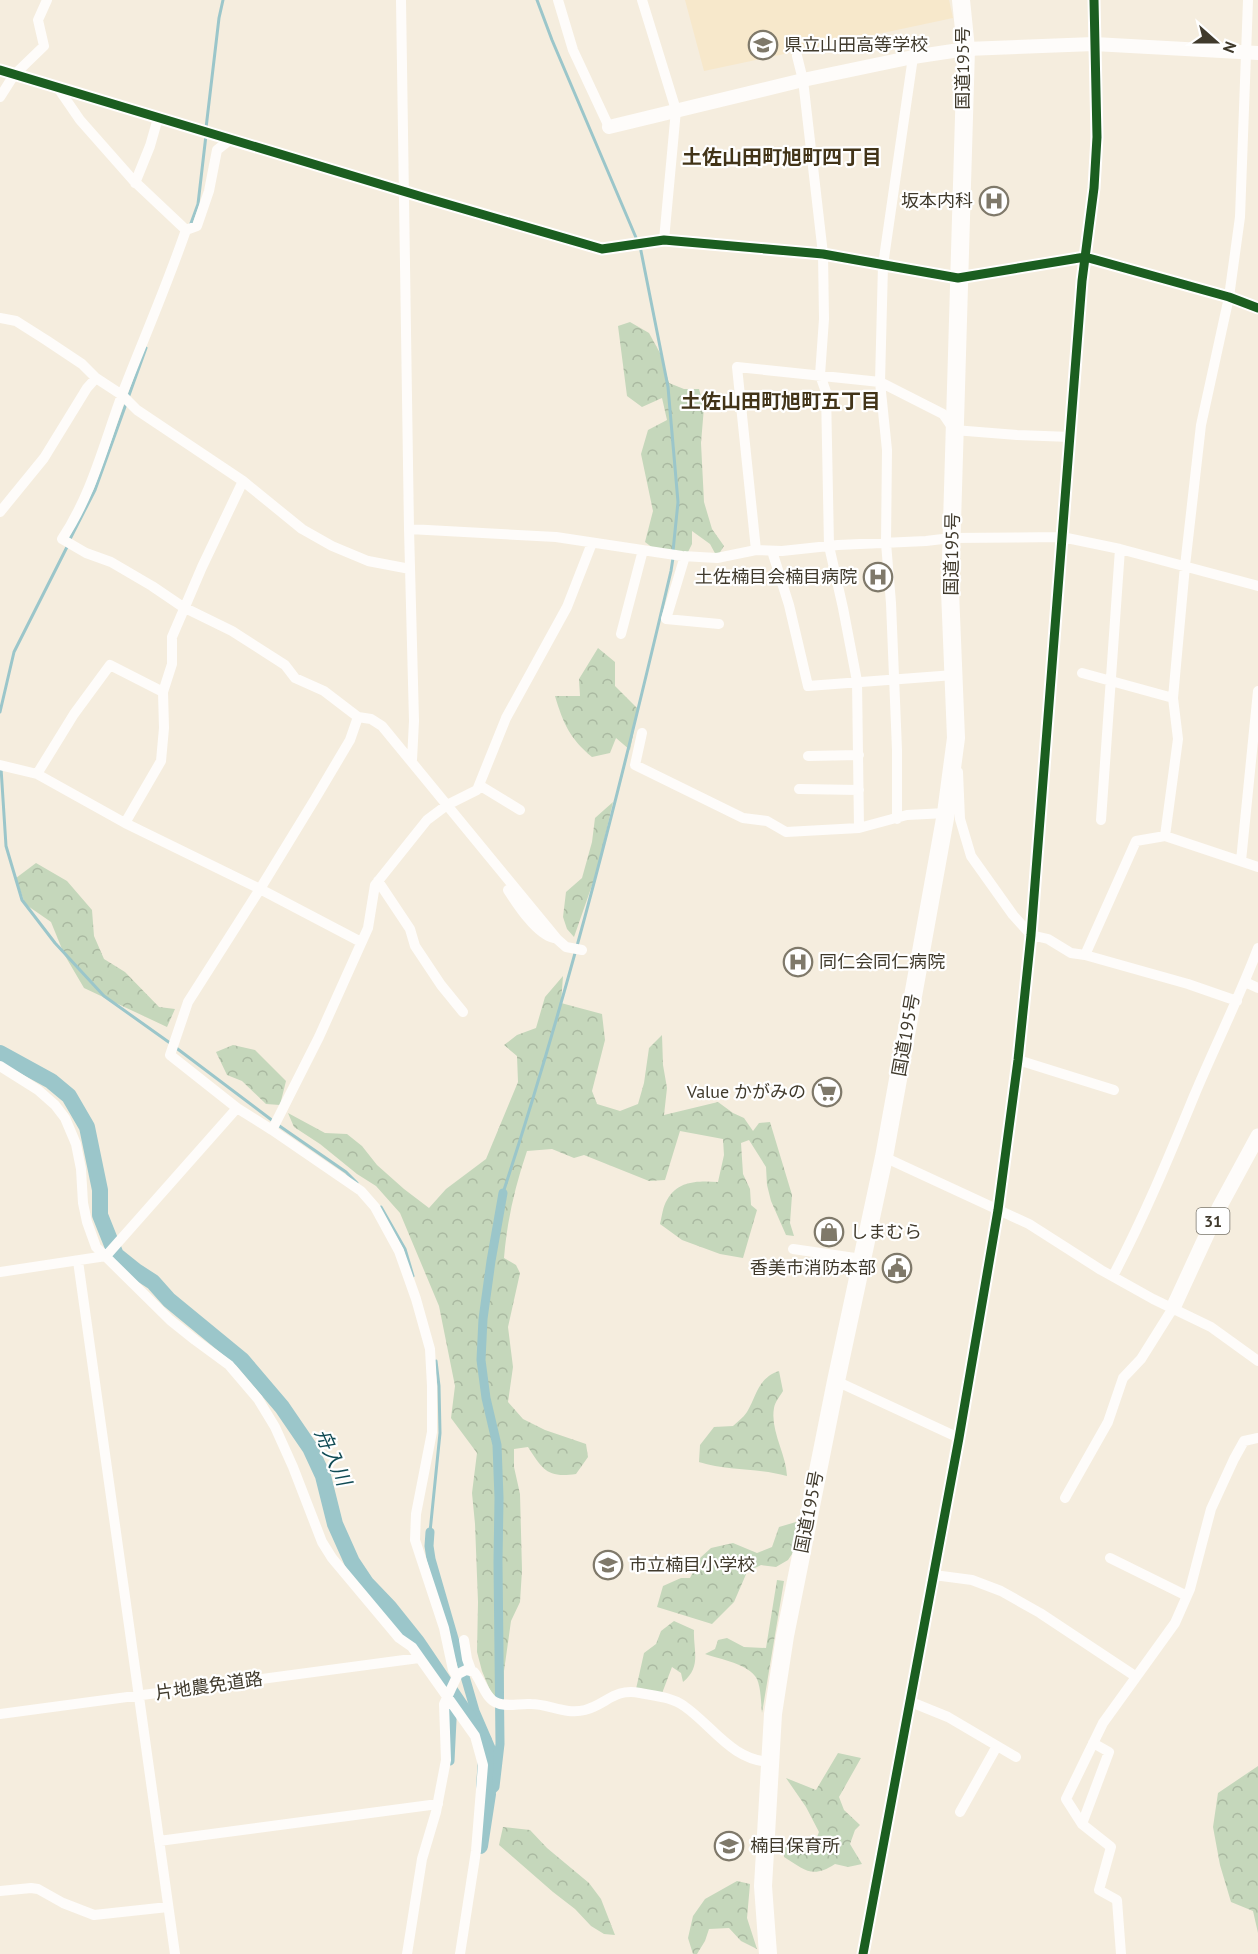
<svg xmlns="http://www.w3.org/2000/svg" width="1258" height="1954" font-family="'PT Sans','Noto Sans JP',sans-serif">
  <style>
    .built { fill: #f7e8cb }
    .forest { fill: url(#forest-crowns) }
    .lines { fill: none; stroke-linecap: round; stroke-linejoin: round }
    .stream { stroke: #9bc6ca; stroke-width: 3 }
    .canal { stroke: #9bc6ca; stroke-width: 9 }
    .river { stroke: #9bc6ca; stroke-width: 16 }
    .street { stroke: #fefcfa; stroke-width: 10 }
    .secondary { stroke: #fefcfa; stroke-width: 14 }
    .primary { stroke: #fefcfa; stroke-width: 15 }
    .highway { stroke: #fefcfa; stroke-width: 18 }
    .cycleway-casing { stroke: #fff; stroke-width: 13 }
    .cycleway { stroke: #1b5e20; stroke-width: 9 }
    .labels { text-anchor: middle; stroke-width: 4.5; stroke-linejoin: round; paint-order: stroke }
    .shield { fill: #fff; stroke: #79756b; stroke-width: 1.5 }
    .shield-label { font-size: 16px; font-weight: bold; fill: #403a2c }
    .poi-label { font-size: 18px; fill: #403a2c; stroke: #fff; text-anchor: start }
    .street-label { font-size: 18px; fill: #403a2c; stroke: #fff }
    .neighbourhood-label { font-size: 20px; font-weight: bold; fill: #423418; stroke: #fff }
    .water-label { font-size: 20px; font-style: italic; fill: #104b54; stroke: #fff }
  </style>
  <defs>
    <pattern id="forest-crowns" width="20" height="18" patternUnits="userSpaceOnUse" patternTransform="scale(1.5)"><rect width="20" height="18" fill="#c5d7bb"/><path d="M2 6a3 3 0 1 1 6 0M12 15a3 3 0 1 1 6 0" fill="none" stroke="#aab9a1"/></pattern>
  </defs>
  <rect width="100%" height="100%" fill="#f5edde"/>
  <path class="built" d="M685,0H949L953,18L704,71Z"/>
  <path class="forest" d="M630,322L649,333L660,353L669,383L684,389H699L704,407L701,443L704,502L712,529L724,546L717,557L710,544L692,531V544L685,558L661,554L645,542L653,511L641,454L648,430L667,420L662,398L642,407L627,396L618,326Z
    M598,648L615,662V686L638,709L630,750L616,738L610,753L592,757C570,739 563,723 555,696H580L579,679Z
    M613,802L597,871L574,937L567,929L563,917L566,892L582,878L592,842L595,818Z
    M36,863L67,881L92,910L94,936L104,959L125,972L159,1007L175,1009L167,1027L84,988L64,954L51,922L25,904L16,878Z
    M563,976L561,1003L602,1014L605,1040L592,1091L597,1104L620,1111L638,1104L644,1083L649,1048L662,1035L663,1065L667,1088L664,1115L718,1102L733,1113L744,1118L753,1131L759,1123L770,1122L792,1195L790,1223L794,1236L786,1235L771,1201L767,1185L766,1167L749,1140L741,1143L743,1174L750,1189L751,1205L757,1210L743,1258L720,1254L682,1240L660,1224C662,1216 663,1206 667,1200C678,1180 699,1181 718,1182L724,1155L723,1139L680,1131L665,1180L649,1181L584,1155L574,1158L552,1149L527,1151C515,1186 507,1221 504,1258L516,1265L520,1273L508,1327L513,1367L508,1402L523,1419L545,1430L586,1444L588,1457L576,1474C547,1478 543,1470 528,1447L514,1449V1467L520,1494L522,1570L520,1602L511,1621L504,1671V1699L492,1695L482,1671L477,1652L478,1602L475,1524L472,1493L477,1453L451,1418L455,1386L439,1306L400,1213L376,1186L357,1174L320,1144L294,1127L288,1113L325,1133L347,1134L362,1146L377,1165L404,1189L429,1208L446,1189L486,1159L518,1082L517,1056L504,1045L517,1035L536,1028L545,997Z
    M233,1045L255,1050L286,1081L280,1105L266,1104L242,1081L227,1075L216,1052Z
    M779,1371L783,1391C780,1396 775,1402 774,1408C770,1431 786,1453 787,1476C758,1468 728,1471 699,1462L700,1445L714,1427L733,1426C737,1422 743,1418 747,1412C757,1395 758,1378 779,1371Z
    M796,1522L794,1551L788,1560L776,1567L761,1565L747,1572L734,1602L712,1624L657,1607L663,1586L681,1578H690L700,1558L711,1548L733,1543L757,1553L772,1547L779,1527Z
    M777,1580L784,1581L762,1713C761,1703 761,1688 757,1679C749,1664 720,1659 705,1654L715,1649L718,1640L727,1638L744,1647L766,1648Z
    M674,1621L694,1630C693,1650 702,1667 683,1682L681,1673L672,1667L661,1696L636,1689L644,1653L656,1644L661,1631Z
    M838,1753L861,1758L839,1797L844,1810L860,1825L855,1830L850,1844L862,1864L848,1867L835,1864C812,1879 805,1870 784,1857V1842L796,1849L813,1847L819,1832L806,1807L786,1778L816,1790Z
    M1258,1766V1933L1253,1911L1231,1902L1220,1865L1213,1827L1218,1793Z
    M503,1827L530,1830L547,1848L589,1883L601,1899L615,1935L604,1934L591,1926L575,1909L553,1892L499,1845Z
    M737,1881L750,1884L747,1918L757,1949L741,1941L729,1928L709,1929L705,1941L697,1954H693L688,1938L693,1916L705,1899Z"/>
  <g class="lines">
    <path class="stream" d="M537,0L552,40L637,240
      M206,128L219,18L223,0
      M190,226L198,204L206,135
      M640,246L668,387L678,502L673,551
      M128,398L146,348
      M70,539L95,490L126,404
      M0,712L14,652L68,545
      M1,768L6,846L22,900L55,943L104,996L170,1043
      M175,1047L273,1121
      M278,1125L346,1172L357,1183
      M503,1193C570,989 622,780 671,571L673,558
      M381,1207L405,1249L413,1276
      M430,1532L440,1433L439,1386L436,1361"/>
    <path class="canal" d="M430,1532L429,1546L431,1559L475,1711L491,1748L488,1788
      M450,1761L453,1700
      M488,1794L495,1787L500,1744L498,1562L499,1498L497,1445L486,1398L481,1360L483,1319L491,1261L503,1193"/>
    <path class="river" d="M0,1053L51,1081L69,1096L87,1127L100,1190V1215L116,1255L136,1271L153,1282L169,1300L242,1360L282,1407L310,1448L323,1476L335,1524L352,1562L366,1583L389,1607L417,1642L484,1741L486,1760L484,1786L488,1794L480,1846"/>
    <path class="street" d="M401,0L409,529L414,721L412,760
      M558,0L573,50L609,127
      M642,0L676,110L664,240
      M797,56L803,80L823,254L824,319L820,375L826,392L829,546L843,608L857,681L859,828
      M0,70L426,198L602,249L664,240L823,254L958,278L1085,257L1229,297L1258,308
      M58,88L80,120L133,180L186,230
      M0,97L14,75L44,46L38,20L47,0
      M135,183L150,146L158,118
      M186,230C167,285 144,338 123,392C104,443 92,494 62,539L86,553L111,562L152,586L183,607L232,631L285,665L295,678L324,691L358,717
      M186,230L197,226L209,191L217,150L231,139
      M0,318L16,321L46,340L82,364L96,378L122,395L137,410L243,481L302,529L332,546L368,561L410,569
      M0,512L44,458L87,388L96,378
      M409,529L556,537L682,556L717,558L756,550L782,551L838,545L926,541L951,538L1062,537L1120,549L1258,586
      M756,550L737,367L880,382L943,414L954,430L1017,435L1071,437
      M772,551L789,605L808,686L954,675
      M685,556L666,619L719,624
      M621,634L643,550
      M1082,673L1173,698
      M642,733L635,765L743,818L767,821L786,832L859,828L907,815L946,813
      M808,756L859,755
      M0,765L37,774L125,823L260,889L361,942
      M958,772L960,819L971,856L1013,915L1031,935L1048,939L1071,953L1085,955L1188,984L1237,1001
      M37,774L74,714L110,665L163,692
      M479,785L520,810
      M799,789L859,790
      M897,819V750L891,603L886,543L887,450L880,382L883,265L913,57
      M1101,820L1120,549
      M125,823L161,761L164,728L163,692L172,664V637L202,567L243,481
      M1165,836L1178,739L1173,698L1185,566L1201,425L1229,297L1240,217L1248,0
      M1241,861L1258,691
      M378,881L410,929L415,946L441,985L463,1012
      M508,890C517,904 537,935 554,938
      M1085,955L1136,841L1165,836L1258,867
      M1245,982L1258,988
      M1018,1060L1114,1090
      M0,1066L38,1090L55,1105L65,1118L76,1144L81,1169L83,1203L87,1222L96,1247L170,1320L195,1340L229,1365L258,1399L275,1427L293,1467L322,1542L332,1558L399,1638L412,1647L475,1736L483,1765L476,1851L460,1954
      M237,1108L170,1055L188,1002L260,889L315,799L350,740L358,717L371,719L382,726L557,939L566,947L582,950
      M272,1130L361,1191L375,1207L399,1251L416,1299L430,1349L432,1386V1432L416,1514L415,1540L444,1628L453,1670L456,1675
      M884,1157L1029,1224L1101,1270L1153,1299L1211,1327L1258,1361
      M793,1249L862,1259
      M78,1261L175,1954
      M0,1272L106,1256L237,1108L272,1130L319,1037L368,928L375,885L427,820L447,805L477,790L506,718L567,607L592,543
      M1113,1276C1144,1217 1169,1157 1194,1096C1215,1046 1239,998 1258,948
      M836,1381L959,1438
      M1065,1498L1108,1422L1123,1378L1141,1359L1173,1308
      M1110,1558L1187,1596
      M934,1575L972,1580L1001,1591L1040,1613L1135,1676
      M464,1640L467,1659L471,1670
      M911,1702L948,1717L1016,1757
      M0,1714L419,1658
      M960,1812L997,1746
      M1082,1824L1109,1752L1093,1743
      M159,1841L438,1804
      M0,1891L31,1888L38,1889L63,1903L94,1915L168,1907
      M407,1954L422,1859L436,1812L446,1760L444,1704L458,1674L466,1670L474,1672C481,1680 485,1697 495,1702C506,1708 519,1703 531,1704C549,1704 566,1715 585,1710C607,1704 614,1688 640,1693C655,1696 672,1697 684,1706C713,1726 732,1761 771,1762
      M863,1954L959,1438L998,1210L1018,1060L1031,935L1082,281L1094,188L1097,137L1094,0
      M1121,1954L1117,1900L1099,1890L1111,1847L1082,1824L1066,1799L1103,1723L1175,1623L1190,1589L1211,1509L1234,1459L1244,1441L1258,1438"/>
    <path class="secondary" d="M609,127L803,80L913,57L966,49L1094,44L1258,53"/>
    <path class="primary" d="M1173,1308L1220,1206L1258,1136"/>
    <path class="highway" d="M768,1954L763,1886L773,1714L785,1636L836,1381L884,1157L946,813L956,738L950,591L966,49L961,0"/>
    <g class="cycleway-casing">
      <path id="cycleway" d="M0,70L426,198L602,249L664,240L823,254L958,278L1085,257L1229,297L1258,308
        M863,1954L959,1438L998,1210L1018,1060L1031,935L1082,281L1094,188L1097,137L1094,0"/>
    </g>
    <use href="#cycleway" class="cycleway"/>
  </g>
  <defs>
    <g id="university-ring" transform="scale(1.5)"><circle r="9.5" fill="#fff" stroke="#7f796a" stroke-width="1.5"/><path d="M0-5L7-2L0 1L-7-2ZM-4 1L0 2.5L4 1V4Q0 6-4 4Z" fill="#7f796a"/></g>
    <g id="hospital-ring" transform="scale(1.5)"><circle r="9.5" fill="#fff" stroke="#7f796a" stroke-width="1.5"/><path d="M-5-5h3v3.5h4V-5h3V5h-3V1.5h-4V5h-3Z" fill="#7f796a"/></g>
    <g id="supermarket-ring" transform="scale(1.5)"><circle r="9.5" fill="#fff" stroke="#7f796a" stroke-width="1.5"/><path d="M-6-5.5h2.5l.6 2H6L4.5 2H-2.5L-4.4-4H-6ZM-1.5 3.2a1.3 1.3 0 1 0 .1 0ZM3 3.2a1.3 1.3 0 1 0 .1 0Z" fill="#7f796a"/></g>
    <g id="shop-ring" transform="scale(1.5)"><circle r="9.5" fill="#fff" stroke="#7f796a" stroke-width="1.5"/><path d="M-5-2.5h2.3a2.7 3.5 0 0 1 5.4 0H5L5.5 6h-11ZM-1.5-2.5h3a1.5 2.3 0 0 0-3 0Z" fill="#7f796a"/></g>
    <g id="civic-ring" transform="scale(1.5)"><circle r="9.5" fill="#fff" stroke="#7f796a" stroke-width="1.5"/><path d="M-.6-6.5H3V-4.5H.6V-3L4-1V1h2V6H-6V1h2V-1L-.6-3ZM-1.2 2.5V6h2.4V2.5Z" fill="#7f796a"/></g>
    <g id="school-ring" transform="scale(1.5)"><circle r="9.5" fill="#fff" stroke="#7f796a" stroke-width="1.5"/><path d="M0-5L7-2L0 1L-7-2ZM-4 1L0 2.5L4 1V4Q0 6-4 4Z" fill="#7f796a"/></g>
  </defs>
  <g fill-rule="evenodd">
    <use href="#university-ring" x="763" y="45"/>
    <use href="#hospital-ring" x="994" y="201"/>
    <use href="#hospital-ring" x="878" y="577"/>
    <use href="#hospital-ring" x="798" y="962"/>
    <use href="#supermarket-ring" x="827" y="1092"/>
    <use href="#shop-ring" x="829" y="1232"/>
    <use href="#civic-ring" x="897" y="1268"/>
    <use href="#school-ring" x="608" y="1565"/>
    <use href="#school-ring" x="729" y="1846"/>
  </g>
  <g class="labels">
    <rect class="shield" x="1196.5" y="1208" width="33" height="26" rx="4.5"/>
    <g class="shield-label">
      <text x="1213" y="1227">31</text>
    </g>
    <g class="poi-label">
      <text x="784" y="51">県立山田高等学校</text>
      <text x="973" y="207" text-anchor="end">坂本内科</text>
      <text x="857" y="583" text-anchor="end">土佐楠目会楠目病院</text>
      <text x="819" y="968">同仁会同仁病院</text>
      <text x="806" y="1098" text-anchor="end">Value かがみの</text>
      <text x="850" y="1238">しまむら</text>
      <text x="876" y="1274" text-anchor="end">香美市消防本部</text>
      <text x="629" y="1571">市立楠目小学校</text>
      <text x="750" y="1852">楠目保育所</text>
    </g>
    <g class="street-label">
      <text transform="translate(963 68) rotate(-90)" y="6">国道195号</text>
      <text transform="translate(952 554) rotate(-89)" y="6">国道195号</text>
      <text transform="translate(906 1035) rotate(-80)" y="6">国道195号</text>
      <text transform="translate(809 1512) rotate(-79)" y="6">国道195号</text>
      <text transform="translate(209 1686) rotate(-8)" y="6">片地農免道路</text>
    </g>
    <g class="neighbourhood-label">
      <text x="782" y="164">土佐山田町旭町四丁目</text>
      <text x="781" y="408">土佐山田町旭町五丁目</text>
    </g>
    <g class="water-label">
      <text transform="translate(333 1457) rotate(66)" y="7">舟入川</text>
    </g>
  </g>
  <g transform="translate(1216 42) rotate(111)" stroke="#ffffff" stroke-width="4.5" paint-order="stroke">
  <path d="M0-4.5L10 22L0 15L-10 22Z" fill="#403a2c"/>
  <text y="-9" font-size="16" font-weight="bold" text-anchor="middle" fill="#403a2c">N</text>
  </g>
</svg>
